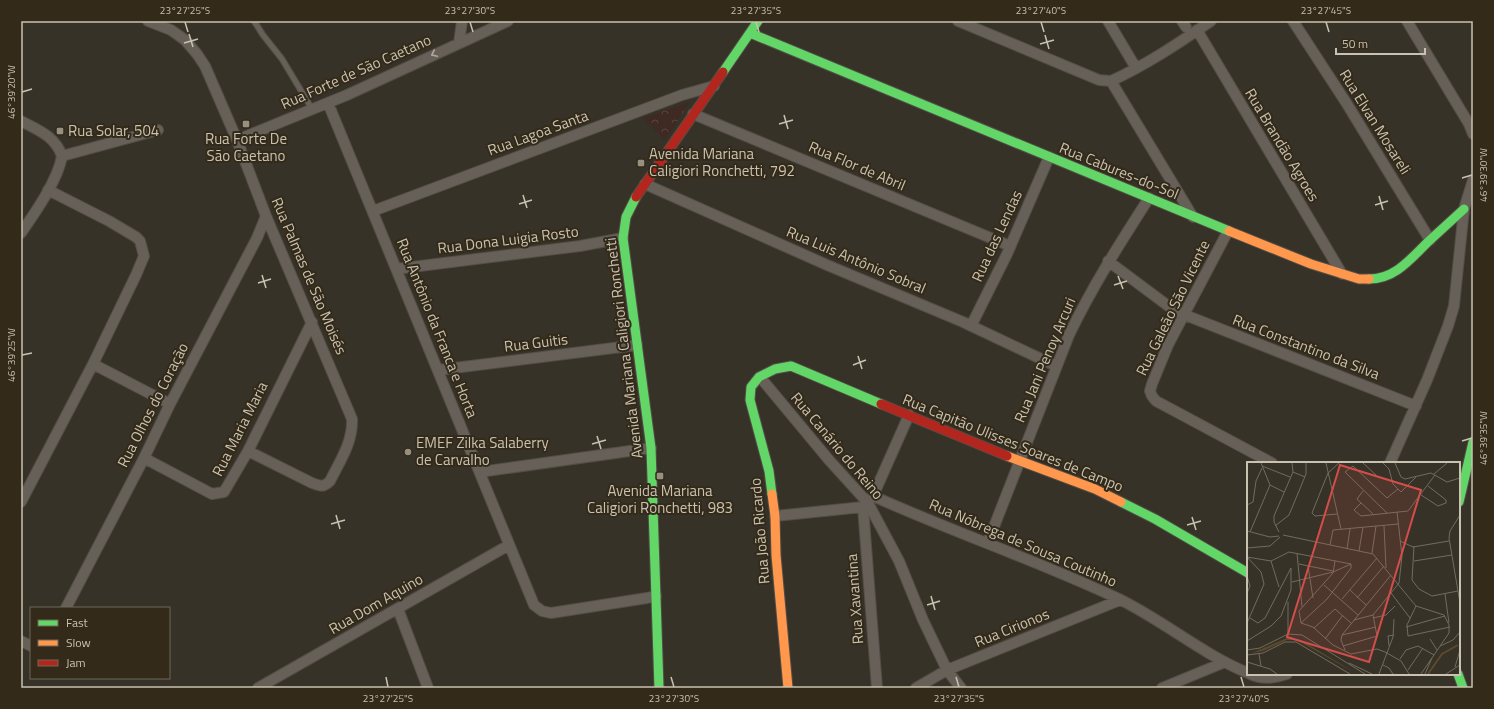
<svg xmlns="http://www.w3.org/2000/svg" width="1494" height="709" font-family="'Titillium Web',sans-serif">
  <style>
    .forest { fill: url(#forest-crowns) }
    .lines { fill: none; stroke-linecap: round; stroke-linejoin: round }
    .lane-casing { stroke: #524e46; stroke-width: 7 }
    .street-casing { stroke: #524e46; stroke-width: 12 }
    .fast-casing { stroke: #524e46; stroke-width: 11 }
    .slow-casing { stroke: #524e46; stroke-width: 11 }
    .jam-casing { stroke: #524e46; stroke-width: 11 }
    .lane { stroke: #666058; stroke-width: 5 }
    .street { stroke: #666058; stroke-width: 10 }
    .fast { stroke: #63d668; stroke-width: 9 }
    .slow { stroke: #ff974d; stroke-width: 9 }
    .jam { stroke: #b3261e; stroke-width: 9 }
    .oneway { stroke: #b1aa9a }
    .ticks { fill: none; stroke: #cac2b0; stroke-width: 1.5 }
    .poi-dot { fill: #979080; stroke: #332a1a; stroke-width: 1.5 }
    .labels { text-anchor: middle; stroke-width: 4; stroke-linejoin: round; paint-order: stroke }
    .street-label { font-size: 15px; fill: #cac2b0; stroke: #332a1a }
    .poi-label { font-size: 15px; fill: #cac2b0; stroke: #332a1a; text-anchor: start }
    .inset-river { fill: none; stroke: #5b4b2c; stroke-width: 2 }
    .inset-road { fill: none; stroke: #726c5e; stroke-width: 1 }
    .view { fill: #d34e4a; fill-opacity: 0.15; stroke: #d34e4a; stroke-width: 2 }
    .inset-edge { fill: none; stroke: #cac2b0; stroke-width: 2 }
    .neatline { fill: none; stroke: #cac2b0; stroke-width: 1.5 }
    .ticks-label { font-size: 10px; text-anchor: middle; fill: #cac2b0 }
  </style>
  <defs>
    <pattern id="forest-crowns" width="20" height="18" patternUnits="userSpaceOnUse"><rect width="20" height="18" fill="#3e2923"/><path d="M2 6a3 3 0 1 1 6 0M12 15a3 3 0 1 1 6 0" fill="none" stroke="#594640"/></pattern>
  </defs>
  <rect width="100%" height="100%" fill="#373227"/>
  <path class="forest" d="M690,102L665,140L643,118Z"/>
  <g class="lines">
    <g class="lane-casing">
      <path id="lane" d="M254,21L263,35L282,59L312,109"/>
    </g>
    <g class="street-casing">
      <path id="street" d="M148,21L171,30L185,40L197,54L205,66L237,140L266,216L352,419C353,442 340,461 330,481C323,488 320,486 312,483L248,451
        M958,21L1099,80L1111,81L1193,217
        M1108,21L1136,68
        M1182,21L1186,27
        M1293,21L1347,104L1430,240
        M1407,21L1469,124L1473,134
        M1197,30L1342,274
        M459,43L462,21
        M1111,81C1146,65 1179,43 1211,21
        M328,103L534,605L542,611L551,613L647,598L656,596
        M693,114L1010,246
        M21,121C38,130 55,136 62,156C58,180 35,213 21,233
        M237,140L347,95L508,21
        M62,156L158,130
        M645,184L827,265L963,322L1056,366
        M373,211L682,95L714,86
        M1228,231L1168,345L1152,384L1150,391L1152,396L1156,401L1272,463
        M1108,261L1175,311L1416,406
        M396,269L580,246L623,238
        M971,326L1007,254L1049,157
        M93,364L170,404
        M438,370L637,345
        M760,377L829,460L868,503L899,561L923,620L947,670L961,688
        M144,458L212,494L224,492L248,451L312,322
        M1390,463L1427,380L1448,326L1454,306L1464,209L1473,180
        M480,472L651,448
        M873,496L909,415
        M21,502L93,364L136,275L144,256L140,241L136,237L109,221L48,190
        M863,507L877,688
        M775,516L863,507L873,496C955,533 1039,561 1119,599C1164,621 1202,654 1248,673
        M988,542L1069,335C1092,287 1120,243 1149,198
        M66,608L144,458L170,404L257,238L266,216
        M398,609L428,688
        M21,641L31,646
        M1250,674C1263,680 1274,678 1287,674
        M258,688L509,545
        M916,688L947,670L1120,600
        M1162,688L1225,662"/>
    </g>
    <g class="fast-casing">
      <path id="fast" d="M750,33L1229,231
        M723,72L758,21
        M636,197L626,217L623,238L651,448L659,688
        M1369,279C1396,279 1411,258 1430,240C1441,230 1453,219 1464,209
        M772,494L769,471L750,400L751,387L759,377L775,369L791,366L881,404
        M1121,502L1155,519L1248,573
        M1459,502L1473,442
        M1458,674L1463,688"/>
    </g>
    <g class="slow-casing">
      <path id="slow" d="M1229,231L1311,264L1359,279H1369
        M1007,456L1095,489L1121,502
        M772,494L775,516L776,555L788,688"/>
    </g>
    <g class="jam-casing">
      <path id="jam" d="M636,197L723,72
        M881,404L1007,456"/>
    </g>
    <use href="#lane" class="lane"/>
    <use href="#street" class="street"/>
    <use href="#fast" class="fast"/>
    <use href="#slow" class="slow"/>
    <use href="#jam" class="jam"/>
  </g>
  <defs><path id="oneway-chevron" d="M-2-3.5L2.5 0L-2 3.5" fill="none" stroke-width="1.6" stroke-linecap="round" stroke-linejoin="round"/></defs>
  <use class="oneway" href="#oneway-chevron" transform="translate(434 54) rotate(155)"/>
  <path class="ticks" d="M185,22L188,32M470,22L473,32M756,22L759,32M1041,22L1044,32M1326,22L1329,32M189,34L193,47M1045,35L1049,49M184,43L198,39M1040,44L1054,40M22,92L32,89M784,115L788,129M779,124L793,120M1462,178L1472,175M523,195L527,208M1379,196L1383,210M519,204L532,200M1375,205L1388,201M262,275L266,288M1118,276L1123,289M258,283L271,279M1114,285L1127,281M22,355L32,353M858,356L862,369M853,365L866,360M597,436L601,449M1462,441L1472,438M592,444L606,440M336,515L340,529M1192,517L1196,530M331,524L345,520M1187,525L1201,521M931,596L935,610M927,605L940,601M386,677L388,687M671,677L674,687M956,677L959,687M1241,677L1244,687"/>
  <g class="poi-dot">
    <rect x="242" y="120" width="8" height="8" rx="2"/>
    <rect x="56" y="127" width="8" height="8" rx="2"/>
    <rect x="637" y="159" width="8" height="8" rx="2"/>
    <circle cx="408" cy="452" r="4"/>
    <rect x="656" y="472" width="8" height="8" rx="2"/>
  </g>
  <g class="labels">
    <g class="street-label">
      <text transform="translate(356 72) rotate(-24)" y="5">Rua Forte de São Caetano</text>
      <text transform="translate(1375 122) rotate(58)" y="5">Rua Elvan Mosareli</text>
      <text transform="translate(538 133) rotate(-20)" y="5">Rua Lagoa Santa</text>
      <text transform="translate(1282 145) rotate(59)" y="5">Rua Brandão Agroes</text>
      <text transform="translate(857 166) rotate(23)" y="5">Rua Flor de Abril</text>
      <text transform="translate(1119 171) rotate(22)" y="5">Rua Cabures-do-Sol</text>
      <text transform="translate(997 236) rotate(-65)" y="5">Rua das Lendas</text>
      <text transform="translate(508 240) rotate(-7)" y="5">Rua Dona Luigia Rosto</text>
      <text transform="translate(856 260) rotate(23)" y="5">Rua Luis Antônio Sobral</text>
      <text transform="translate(309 276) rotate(67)" y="5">Rua Palmas de São Moisés</text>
      <text transform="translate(1173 308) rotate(-64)" y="5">Rua Galeão São Vicente</text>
      <text transform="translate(437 328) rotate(68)" y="5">Rua Antônio da Franca e Horta</text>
      <text transform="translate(536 343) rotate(-7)" y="5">Rua Guitis</text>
      <text transform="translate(1306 347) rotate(21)" y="5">Rua Constantino da Silva</text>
      <text transform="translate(624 348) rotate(-97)" y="5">Avenida Mariana Caligiori Ronchetti</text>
      <text transform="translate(1045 360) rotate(-67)" y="5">Rua Jani Penoy Arcuri</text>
      <text transform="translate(153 405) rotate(-63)" y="5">Rua Olhos do Coração</text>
      <text transform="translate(240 429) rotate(-63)" y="5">Rua Maria Maria</text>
      <text transform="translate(1013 443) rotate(22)" y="5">Rua Capitão Ulisses Soares de Campo</text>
      <text transform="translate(837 446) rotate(50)" y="5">Rua Canário do Reino</text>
      <text transform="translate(760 531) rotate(-95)" y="5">Rua João Ricardo</text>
      <text transform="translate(1023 543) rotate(23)" y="5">Rua Nóbrega de Sousa Coutinho</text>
      <text transform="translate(855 599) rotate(-94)" y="5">Rua Xavantina</text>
      <text transform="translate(376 604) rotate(-30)" y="5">Rua Dom Aquino</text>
      <text transform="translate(1012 628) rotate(-22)" y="5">Rua Cirionos</text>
    </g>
    <g class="poi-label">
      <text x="68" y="136">Rua Solar, 504</text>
      <text x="246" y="144" text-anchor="middle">Rua Forte De<tspan x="246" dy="17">São Caetano</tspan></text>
      <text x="649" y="159">Avenida Mariana<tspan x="649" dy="17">Caligiori Ronchetti, 792</tspan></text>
      <text x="416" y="448">EMEF Zilka Salaberry<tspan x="416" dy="17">de Carvalho</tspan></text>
      <text x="660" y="496" text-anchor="middle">Avenida Mariana<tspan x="660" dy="17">Caligiori Ronchetti, 983</tspan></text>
    </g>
  </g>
  <g transform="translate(1247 462)">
    <rect width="213" height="213" fill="#373227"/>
    <path d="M40,176L54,178L110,212L50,178H40L16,189L5,191Z" fill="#5b4b2c"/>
    <path class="inset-river" d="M181,212L195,192L211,183"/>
    <path class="inset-road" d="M79,1L94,67M116,1L129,13M136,1L142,7L146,22L154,30L169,15M148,1L154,15L158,17L184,11L200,20L213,16M15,4L43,15M46,10L58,15M187,12L200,1M23,23L37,30M116,29L110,37L126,52M174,33L191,44L199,41V38L181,24M114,41L107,48L114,54L161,49L188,13M0,43L6,40L9,19L15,6M140,51L98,10L106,4L140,36L151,27M90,52L68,54L65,51L81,11L92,1M213,53L203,69L202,76L213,141M28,64L42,53L59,12V1M137,64L139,106M0,69L23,75L32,74M3,70L23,23L14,1M32,70L27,60V54L46,10L45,1M36,73L126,92L169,144L197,153L202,163V171L174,212M153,79L166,85L202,79M83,83L86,68L151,62M167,84L165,118L172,127L185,134L211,129M0,86L23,84L33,75M100,87L103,67M112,89L116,65M50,91L55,145M125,91L129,64M0,95L24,99L42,90L104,102M24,99L32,125M167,99L205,93M52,102L86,109M61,104L66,136M0,114L3,124L0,131M45,120L86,110L104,102M77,123L111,153M103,128L119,143M144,131L163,156M198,132L202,161M110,136L137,104M95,137L130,96M41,140V172M169,144L160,163L161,174L203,165M126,156L139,153L148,144M107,158L126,153L152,121L155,94L150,50M0,161L17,122L14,110L1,96M54,161L66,165L86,183L104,192L130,187L138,190L154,199L162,212M54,161L80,137L104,106V102M54,161L52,149L86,111L88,99M159,165L198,154M67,166L88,147L104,161M95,173L129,165M78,177L96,153M183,177L190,188M0,179L24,164L34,154L44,128V106L18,156L11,161L3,156M96,184L130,174L126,153M142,184L141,174L147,173M193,184L206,178L213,170M0,188L13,186L41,172L55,173L118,212M98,188L94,178L95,173L144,113M12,192L14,204M0,193L16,191L38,180H49L103,212M153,197L159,188L171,184L187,193M0,200L23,207L30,212M102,201L125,212M136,203L142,206L146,212M208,205L213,188M161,208L176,186M132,212L146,175L147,157M178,212L185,196M199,212L213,203"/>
    <path class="view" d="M93,3L174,28L122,200L40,175Z"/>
    <rect width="213" height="213" class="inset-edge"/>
  </g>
  <rect width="1494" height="709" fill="none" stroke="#332a1a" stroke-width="44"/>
  <rect x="30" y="607" width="140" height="72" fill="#332a1a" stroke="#6f6756"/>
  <rect x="38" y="620" width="20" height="6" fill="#63d668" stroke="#6f6756"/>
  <text x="66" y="627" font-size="12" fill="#cac2b0">Fast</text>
  <rect x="38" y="640" width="20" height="6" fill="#ff974d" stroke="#6f6756"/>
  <text x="66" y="647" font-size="12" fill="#cac2b0">Slow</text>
  <rect x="38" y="660" width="20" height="6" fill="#b3261e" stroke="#6f6756"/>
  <text x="66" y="667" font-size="12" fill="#cac2b0">Jam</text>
  <path d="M1336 48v6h89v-6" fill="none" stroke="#cac2b0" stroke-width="2"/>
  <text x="1342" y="48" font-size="12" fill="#cac2b0" stroke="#332a1a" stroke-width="3" paint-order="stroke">50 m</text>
  <rect x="22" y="22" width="1450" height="665" class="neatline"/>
  <g class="ticks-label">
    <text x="185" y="14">23°27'25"S</text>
    <text x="470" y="14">23°27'30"S</text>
    <text x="756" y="14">23°27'35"S</text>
    <text x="1041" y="14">23°27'40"S</text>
    <text x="1326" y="14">23°27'45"S</text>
    <text transform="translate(11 92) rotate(-90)" y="4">46°39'20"W</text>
    <text transform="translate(1483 175) rotate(-90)" y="4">46°39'30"W</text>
    <text transform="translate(11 355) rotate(-90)" y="4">46°39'25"W</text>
    <text transform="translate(1483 438) rotate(-90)" y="4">46°39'35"W</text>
    <text x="388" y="702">23°27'25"S</text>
    <text x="674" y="702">23°27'30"S</text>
    <text x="959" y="702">23°27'35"S</text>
    <text x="1244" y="702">23°27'40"S</text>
  </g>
</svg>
